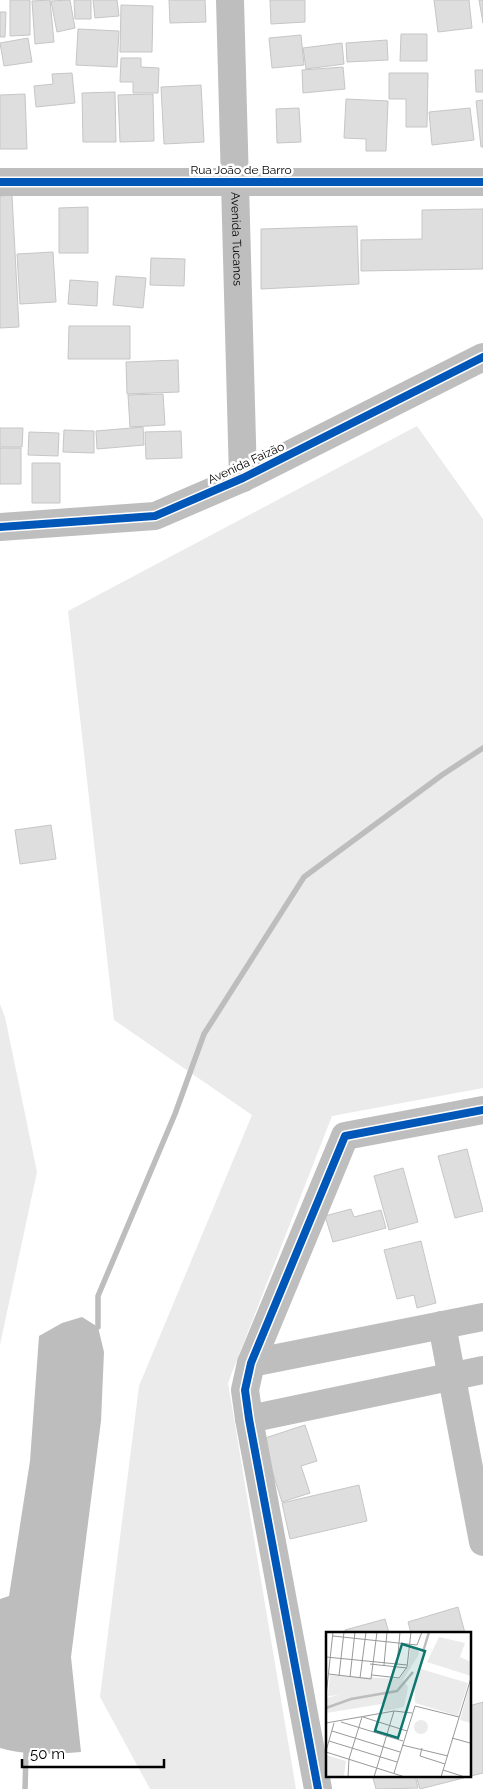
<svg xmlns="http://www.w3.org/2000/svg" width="483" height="1789" font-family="Raleway,sans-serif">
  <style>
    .green { fill: #ebebeb }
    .water { fill: #bdbdbd }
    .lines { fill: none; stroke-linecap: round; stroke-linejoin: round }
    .stream { stroke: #bdbdbd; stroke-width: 5.5 }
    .building { fill: #dedede; stroke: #c6c6c6 }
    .minor { stroke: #bebebe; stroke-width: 28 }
    .cycleway-casing { stroke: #fff; stroke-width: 11 }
    .cycleway { stroke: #0057b8; stroke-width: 8 }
    .labels { text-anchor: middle; stroke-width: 5; stroke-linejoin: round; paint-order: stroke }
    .street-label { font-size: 12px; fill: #000; stroke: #fff }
    .inset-river { fill: none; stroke: #bdbdbd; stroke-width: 2.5 }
    .inset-road { fill: none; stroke: #999; stroke-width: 1 }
    .view { fill: #0f766e; fill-opacity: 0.15; stroke: #0f766e; stroke-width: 2.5 }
    .inset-edge { fill: none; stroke: #000; stroke-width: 2.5 }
  </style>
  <rect width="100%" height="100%" fill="#fff"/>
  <path class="green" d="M417,426L483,519V1088L332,1116L228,1383L296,1789H150L100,1697L139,1386L252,1115L114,1020L68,611Z
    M0,1004L5,1017L37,1172L0,1345Z"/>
  <path class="water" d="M82,1317L98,1327L104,1352L101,1421L71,1657L81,1752C53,1754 28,1756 0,1748V1599L9,1596L30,1461L39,1336L62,1323Z"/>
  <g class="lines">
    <path class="stream" d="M98,1327V1296L175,1114L204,1034L304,877L442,775L483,748
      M25,1789L26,1753"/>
  </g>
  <path class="building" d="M10,0H30V35L10,36Z
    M50,0L54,42L35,44L32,1Z
    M70,0L75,28L57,32L51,1Z
    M74,0H91V19H75Z
    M93,0H117L119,16L95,18Z
    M169,0H205L206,22L170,23Z
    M270,0H305V22L271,24Z
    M434,0H469L472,28L438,32Z
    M479,0H483V23Z
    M121,5L153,6L152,52H120Z
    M0,12H6L5,37H0Z
    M78,29L119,31L117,67L76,65Z
    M401,34H427V61H400Z
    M301,35L304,65L272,68L269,38Z
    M28,38L32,62L4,66L0,43Z
    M387,40L388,60L347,62L346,43Z
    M342,43L344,64L306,69L303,48Z
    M121,58H141V67L159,68L158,93H133V82H120Z
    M343,67L345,89L303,93L302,70Z
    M475,70H483V92H476Z
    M72,73L75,103L36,107L34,86L53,84L52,74Z
    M389,73H428L427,127H406V99H389Z
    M201,85L204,142L164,144L161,87Z
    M115,92L116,142H83L82,93Z
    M25,94L27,149H0V95Z
    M153,94L154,141L120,142L118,95Z
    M346,99L388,101L386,151H366V139L344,138Z
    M483,100V147H481L476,101Z
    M299,108L301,142L277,143L276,109Z
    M470,108L474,140L432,145L429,112Z
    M12,195L19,327L0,328V196Z
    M88,207V253H59V208Z
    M483,209V269L361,271V240L422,239V210Z
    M357,226L359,284L261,289V229Z
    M53,252L56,302L20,304L17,254Z
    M151,258L185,259L184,286L150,285Z
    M116,276L146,278L143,308L113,305Z
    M70,280L98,282L97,306L68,304Z
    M69,326H130V359H68Z
    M178,360L179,392L127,394L126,362Z
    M163,394L165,425L130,427L128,395Z
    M143,427L144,445L97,449L96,431Z
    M0,428H23L22,447H0Z
    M64,430L94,431V453L63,452Z
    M181,431L182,458L146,459L145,432Z
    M29,432L59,433L58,456L28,455Z
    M0,448H21V484H0Z
    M32,463H60V503H32Z
    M51,825L56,859L20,864L15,830Z
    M467,1149L483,1211L455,1218L438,1156Z
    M403,1168L418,1222L389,1230L374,1176Z
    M351,1209L354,1217L381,1210L386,1228L333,1242L325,1216Z
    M421,1241L436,1303L417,1308L414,1295L397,1299L384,1250Z
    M305,1425L317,1461L301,1466L310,1493L282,1502L262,1439Z
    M359,1485L367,1521L290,1539L282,1503Z
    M458,1607L465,1633H411L408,1622Z
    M385,1619L389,1633H345V1630Z
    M483,1702V1773L420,1789L416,1775H469V1706Z
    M372,1775H415L418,1788L376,1789Z"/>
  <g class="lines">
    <g class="minor">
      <path id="s1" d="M230,0L243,478"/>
      <path d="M0,182H483"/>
      <path d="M0,527L155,516L243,478L483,357"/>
      <path d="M442,1325L483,1542"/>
      <path d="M251,1363L483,1317"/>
      <path d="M249,1419L483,1370"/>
      <path d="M318,1789L249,1419L245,1390L251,1363L345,1136L483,1110"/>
    </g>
    <g class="cycleway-casing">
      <path id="cycleway" d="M0,182H483
        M0,527L155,516L243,478L483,357
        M318,1789L249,1419L245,1390L251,1363L345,1136L483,1110"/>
    </g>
    <use href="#cycleway" class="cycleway"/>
  </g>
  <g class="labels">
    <g class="street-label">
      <text x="241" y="174">Rua João de Barro</text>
      <text dy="4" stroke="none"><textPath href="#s1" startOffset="239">Avenida Tucanos</textPath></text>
      <text transform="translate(246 463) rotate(-25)" y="4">Avenida Faizão</text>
    </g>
  </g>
  <g transform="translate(326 1632)">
    <rect width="145" height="145" fill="#fff"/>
    <path d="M113,5L139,11L134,25L145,30V44L101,30ZM85,14L91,15L93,22L77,48L82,55L78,75L59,79L56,72L0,81V66L13,63L2,64L4,43L73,47L82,35ZM95,37L142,51L132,84L89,71L88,48ZM145,48V91L134,88ZM88 95a7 7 0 1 1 14 0a7 7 0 1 1-14 0ZM0,123L20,129L18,145H0Z" fill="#ebebeb"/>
    <path class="inset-river" d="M97,20L103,0M0,76L25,67L71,59L87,40"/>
    <path class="inset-road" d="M7,4L91,13L96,0M0,25L81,33M44,32L81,36M58,33L61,0M71,33L74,0M3,42L45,47L51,0M46,43L73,46L81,35L85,0M13,44L18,0M24,45L29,0M34,46L40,0M0,64L7,0M37,85L81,99M15,90L77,109M0,91L68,79L86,81M6,99L74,120M126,106L144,111M3,109L71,130M76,113L122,124M96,116L94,124L119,132M0,119L8,91M0,120L79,145M117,138L139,145M68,141L89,74L133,85M22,145L23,127L36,85M48,145L68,79M115,145L145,46"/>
    <path class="view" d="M76,12L99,19L72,106L49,99Z"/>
    <rect width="145" height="145" class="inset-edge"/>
  </g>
  <path d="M22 1759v8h142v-8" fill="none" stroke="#000000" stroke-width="2.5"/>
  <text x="30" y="1759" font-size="15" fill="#000000" stroke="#ffffff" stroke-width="4" paint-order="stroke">50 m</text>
</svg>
